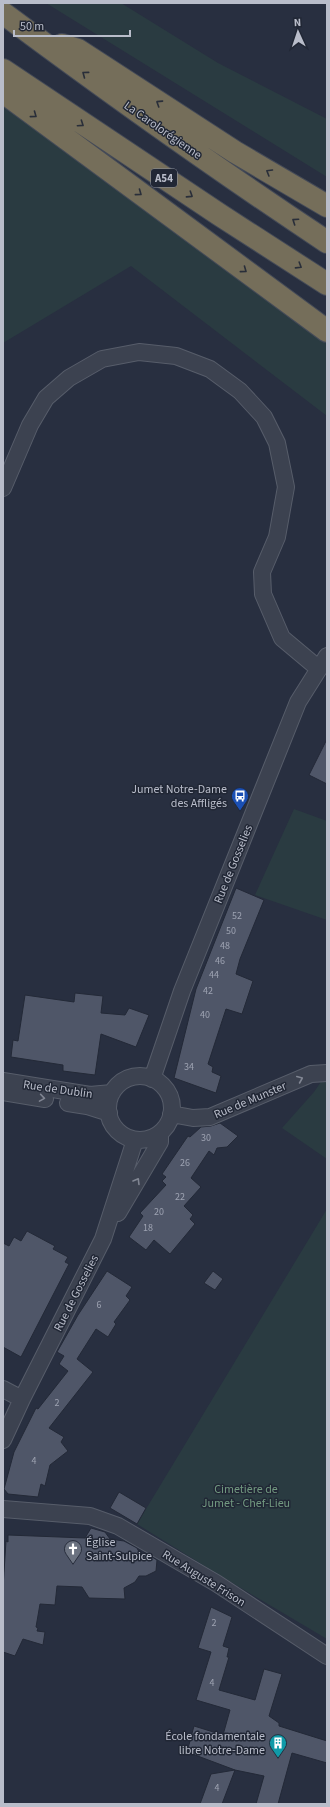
<svg xmlns="http://www.w3.org/2000/svg" width="330" height="1807" font-family="'Source Sans 3',sans-serif">
  <style>
    .green { fill: #2a3b41 }
    .building { fill: #4f5668; stroke: #232937 }
    .lines { fill: none; stroke-linecap: round; stroke-linejoin: round }
    .minor-casing { stroke: #575d6a; stroke-width: 18 }
    .motorway-casing { stroke: #444a57; stroke-width: 24 }
    .minor { stroke: #3c4250; stroke-width: 16 }
    .motorway { stroke: #756e5a; stroke-width: 22 }
    .oneway { stroke: #292e39 }
    .oneway2 { stroke: #818693 }
    .labels { text-anchor: middle; stroke-width: 3; stroke-linejoin: round; paint-order: stroke }
    .number-label { font-size: 10px; fill: #9ea3b2 }
    .shield { fill: #212735; stroke: #8b909d; stroke-width: 1 }
    .shield-label { font-size: 11px; font-weight: bold; fill: #b9bdca }
    .street-label { font-size: 12px; fill: #b9bdca; stroke: #212735 }
    .poi-label { font-size: 12px; fill: #b9bdca; stroke: #212735; text-anchor: end }
    .park-label { font-size: 12px; fill: #729980; stroke: #212735 }
  </style>
  <rect width="100%" height="100%" fill="#282f40"/>
  <path class="green" d="M46,3H121L218,63L327,119V177Z
    M3,101L327,343V416L131,266L3,343Z
    M294,809L327,821V920L255,895Z
    M327,1073V1159L282,1128L314,1092Z
    M327,1209V1639L219,1575L137,1524Z"/>
  <path class="building" d="M327,739V784L309,775Z
    M236,888L264,900L240,959L236,974L253,981L242,1014L226,1009L208,1064L213,1067L212,1072L221,1076L216,1093L174,1078L196,989Z
    M75,993L103,996L101,1013L125,1015L129,1008L149,1015L136,1047L101,1034L95,1075L63,1071V1065L11,1057L13,1040L18,1041L25,995L74,1002Z
    M220,1123L238,1136L227,1147L217,1148L214,1155L209,1151L191,1178L201,1187L184,1206L193,1215L190,1219L195,1224L170,1254L154,1240L146,1250L129,1237L143,1216L140,1213L166,1185L162,1181L166,1177L162,1174L188,1136L190,1137L201,1127L211,1126Z
    M27,1231L55,1246L53,1249L68,1257L65,1262L69,1264L21,1357L3,1347V1243L9,1246L14,1237L21,1241Z
    M107,1271L132,1287L126,1296L130,1300L114,1322L116,1324L108,1337L96,1329L77,1359L93,1372L49,1428L64,1437L61,1442L68,1451L50,1465L45,1486L41,1484L38,1497L8,1494L4,1489L14,1452L36,1408L38,1409L68,1371L59,1364L64,1356L57,1352L78,1315Z
    M213,1271L223,1279L215,1290L204,1283Z
    M119,1492L146,1508L137,1524L110,1508Z
    M91,1528L105,1532L110,1539L124,1541L137,1548L140,1554H147L157,1560L156,1571L146,1576H139L135,1582L124,1588L125,1599L89,1598L82,1587L57,1586L55,1605L40,1604L36,1627L38,1628L37,1631L45,1632L43,1645L23,1639L15,1656L3,1652V1588L6,1541L8,1542V1535L85,1538Z
    M211,1607L232,1617L223,1646L229,1648L227,1657H229L219,1690L255,1700L264,1669L282,1674L269,1716L279,1723V1726L327,1741V1763L292,1753L278,1804H256L264,1776L235,1770L187,1752L194,1726L223,1735L230,1710L196,1700L211,1652L198,1648Z
    M235,1770L222,1804H200L211,1774Z"/>
  <g class="lines">
    <g class="minor-casing">
      <path id="minor" d="M3,488L30,425L46,398L69,378L102,359L139,352L176,356L210,369L240,391L264,417L277,443L286,487L277,537L262,572L263,594L282,638L319,669
        M108 1108a32 32 0 1 1 64 0a32 32 0 1 1-64 0Z
        M152,1079L182,991L298,702L327,656
        M3,1081L90,1095L112,1093
        M3,1092L45,1099
        M68,1103L87,1106L109,1113
        M171,1114L193,1118L210,1117L311,1074L327,1073
        M118,1213L160,1142V1133
        M3,1389L22,1399
        M3,1440L22,1399L103,1239L135,1140
        M3,1509L90,1516L118,1526L216,1583L327,1656"/>
    </g>
    <g class="motorway-casing">
      <path id="motorway" d="M3,13C109,92 217,169 327,242
        M62,45L78,50L235,152L327,206
        M3,70L220,215L327,284
        M3,92L327,331"/>
    </g>
    <use href="#minor" class="minor"/>
    <use href="#motorway" class="motorway"/>
  </g>
  <defs><path id="oneway-chevron" d="M-2-3.5L2.5 0L-2 3.5" fill="none" stroke-width="1.6" stroke-linecap="round" stroke-linejoin="round"/></defs>
  <g class="oneway">
    <use href="#oneway-chevron" transform="translate(85 74) rotate(-143)"/>
    <use href="#oneway-chevron" transform="translate(159 103) rotate(-147)"/>
    <use href="#oneway-chevron" transform="translate(34 115) rotate(36)"/>
    <use href="#oneway-chevron" transform="translate(81 124) rotate(34)"/>
    <use href="#oneway-chevron" transform="translate(269 172) rotate(-149)"/>
    <use href="#oneway-chevron" transform="translate(139 193) rotate(36)"/>
    <use href="#oneway-chevron" transform="translate(190 195) rotate(33)"/>
    <use href="#oneway-chevron" transform="translate(295 221) rotate(-146)"/>
    <use href="#oneway-chevron" transform="translate(299 266) rotate(32)"/>
    <use href="#oneway-chevron" transform="translate(244 270) rotate(36)"/>
  </g>
  <g class="oneway2">
    <use href="#oneway-chevron" transform="translate(300 1079) rotate(-23)"/>
    <use href="#oneway-chevron" transform="translate(42 1098) rotate(9)"/>
    <use href="#oneway-chevron" transform="translate(137 1181) rotate(-59)"/>
  </g>
  <defs>
    <g id="bus-pin" transform="scale(0.9)"><path d="M0 17L-7.5 6A9.5 9.5 0 1 1 7.5 6Z" fill="#1a4fb4" stroke="#212735"/><path d="M-5-6H5V4H4V6H2V4H-2V6H-4V4H-5ZM-3.5-4V0h7V-4ZM-3.5 1.2v1.5H-2V1.2ZM2 1.2v1.5H3.5V1.2Z" fill="#fff"/></g>
    <g id="church-pin" transform="scale(0.9)"><path d="M0 17L-7.5 6A9.5 9.5 0 1 1 7.5 6Z" fill="#6b7280" stroke="#212735"/><path d="M-1.2-6h2.4v3.5h3.3v2.4h-3.3V6h-2.4V-.1h-3.3v-2.4h3.3Z" fill="#fff"/></g>
    <g id="building-pin" transform="scale(0.9)"><path d="M0 17L-7.5 6A9.5 9.5 0 1 1 7.5 6Z" fill="#0f9aa8" stroke="#212735"/><path d="M-4-6H4V6H1V3H-1V6H-4ZM-2.5-4.3h1.7v1.8h-1.7ZM.8-4.3h1.7v1.8H.8ZM-2.5-1h1.7V.8h-1.7ZM.8-1h1.7V.8H.8Z" fill="#fff"/></g>
  </defs>
  <g fill-rule="evenodd">
    <use href="#bus-pin" x="240" y="796"/>
    <use href="#church-pin" x="73" y="1549"/>
    <use href="#building-pin" x="278" y="1743"/>
  </g>
  <g class="labels">
    <g class="number-label">
      <text x="237" y="919">52</text>
      <text x="231" y="934">50</text>
      <text x="225" y="949">48</text>
      <text x="220" y="964">46</text>
      <text x="214" y="978">44</text>
      <text x="208" y="994">42</text>
      <text x="205" y="1018">40</text>
      <text x="189" y="1070">34</text>
      <text x="206" y="1141">30</text>
      <text x="185" y="1166">26</text>
      <text x="180" y="1200">22</text>
      <text x="159" y="1215">20</text>
      <text x="148" y="1231">18</text>
      <text x="99" y="1308">6</text>
      <text x="57" y="1406">2</text>
      <text x="34" y="1464">4</text>
      <text x="214" y="1626">2</text>
      <text x="212" y="1686">4</text>
      <text x="217" y="1791">4</text>
    </g>
    <rect class="shield" x="151" y="169" width="26" height="18" rx="3"/>
    <g class="shield-label">
      <text x="164" y="182">A54</text>
    </g>
    <g class="street-label">
      <text transform="translate(163 130) rotate(35)" y="4">La Carolorégienne</text>
      <text transform="translate(233 864) rotate(-68)" y="4">Rue de Gosselies</text>
      <text transform="translate(58 1089) rotate(8)" y="4">Rue de Dublin</text>
      <text transform="translate(250 1100) rotate(-23)" y="4">Rue de Munster</text>
      <text transform="translate(76 1293) rotate(-63)" y="4">Rue de Gosselies</text>
      <text transform="translate(204 1578) rotate(32)" y="4">Rue Auguste Frison</text>
    </g>
    <g class="poi-label">
      <text x="227" y="793">Jumet Notre-Dame<tspan x="227" dy="14">des Affligés</tspan></text>
      <text x="86" y="1546" text-anchor="start">Église<tspan x="86" dy="14">Saint-Sulpice</tspan></text>
      <text x="265" y="1740">École fondamentale<tspan x="265" dy="14">libre Notre-Dame</tspan></text>
    </g>
    <g class="park-label">
      <text x="246" y="1493">Cimetière de<tspan x="246" dy="14">Jumet - Chef-Lieu</tspan></text>
    </g>
  </g>
  <rect width="330" height="1807" fill="none" stroke="#b9bdca" stroke-width="8"/>
  <g transform="translate(298 32) rotate(357)" stroke="#212735" stroke-width="3" paint-order="stroke">
  <path d="M0-3L7 15L0 10L-7 15Z" fill="#b9bdca"/>
  <text y="-6" font-size="11" font-weight="bold" text-anchor="middle" fill="#b9bdca">N</text>
  </g>
  <path d="M14 30v6h116v-6" fill="none" stroke="#b9bdca" stroke-width="2"/>
  <text x="20" y="30" font-size="12" fill="#b9bdca" stroke="#212735" stroke-width="3" paint-order="stroke">50 m</text>
</svg>
